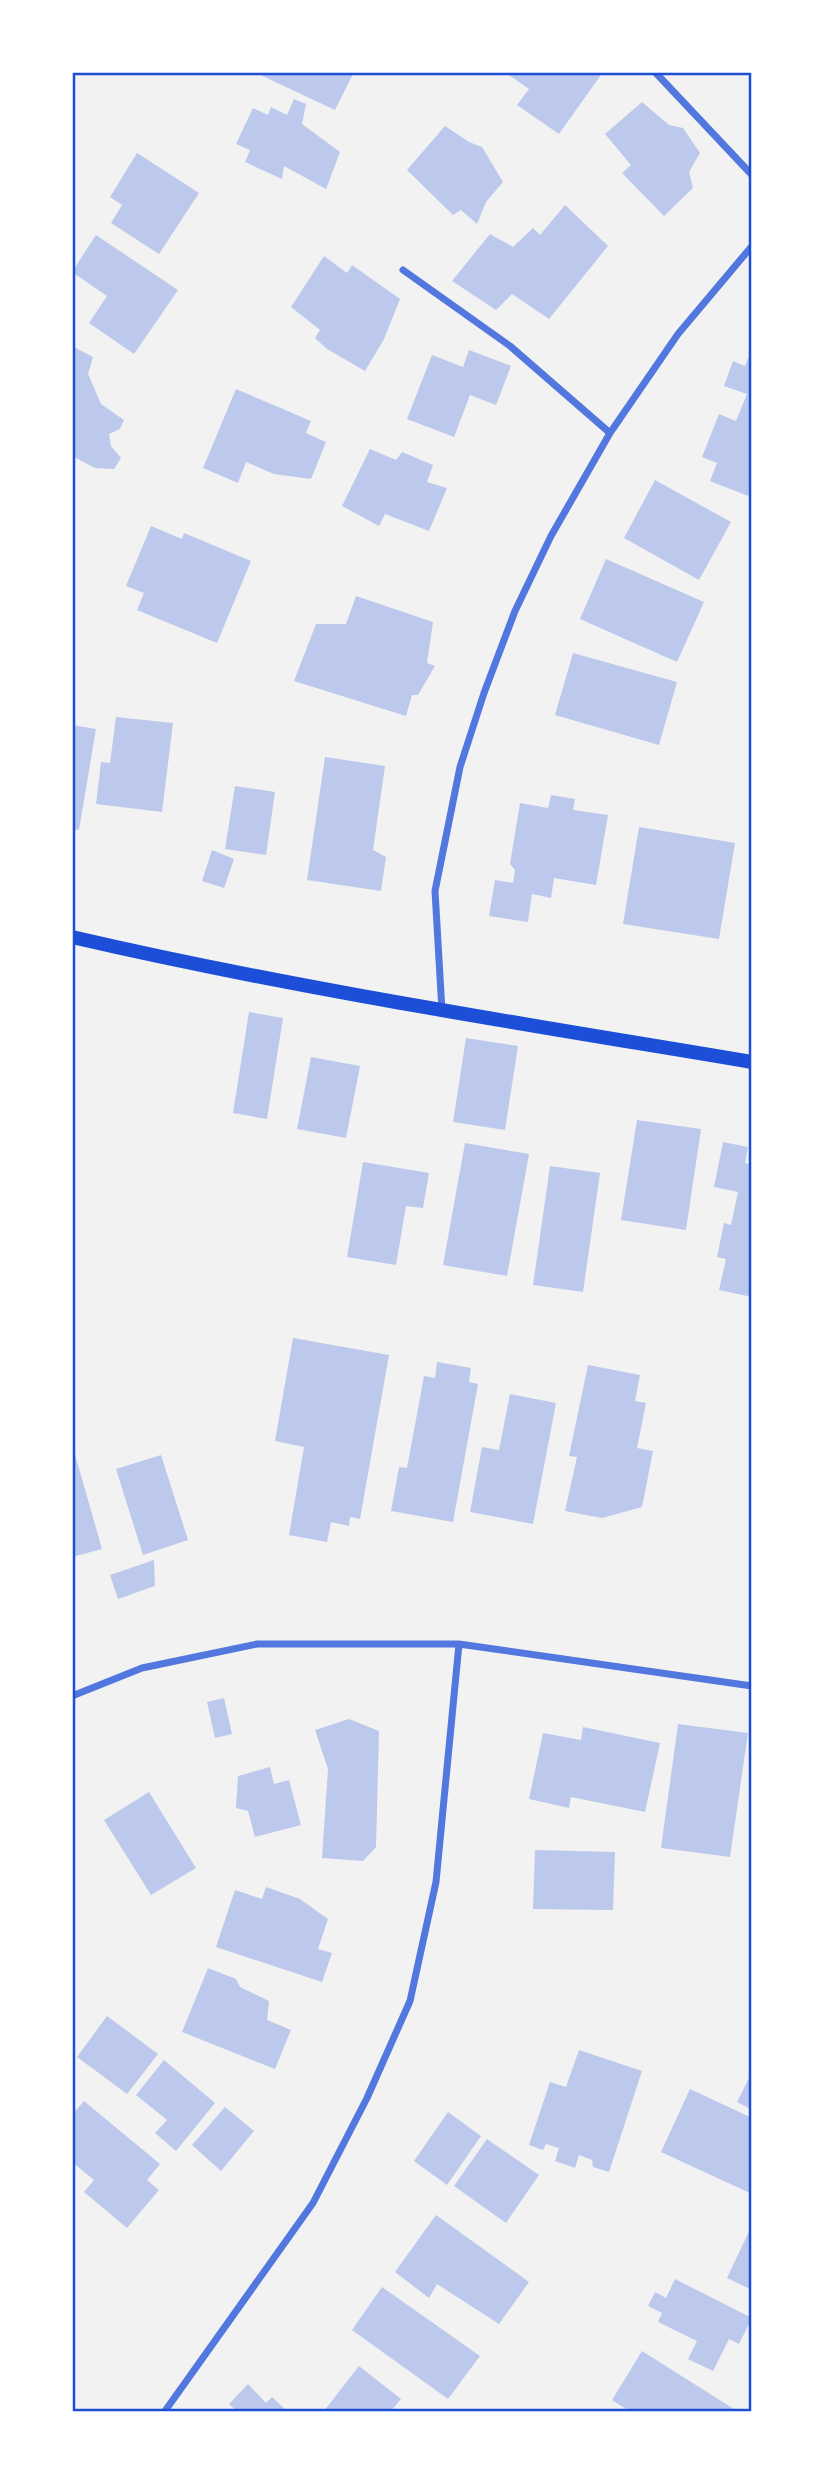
<svg xmlns="http://www.w3.org/2000/svg" width="824" height="2483" font-family="Commissioner,sans-serif">
  <style>
    .building { fill: #bdc9ec }
    .lines { fill: none; stroke-linecap: round; stroke-linejoin: round }
    .minor { stroke: #5277de; stroke-width: 7 }
    .secondary { stroke: #1d4ed8; stroke-width: 14 }
    .neatline { fill: none; stroke: #1d4ed8; stroke-width: 2.5 }
  </style>
  <rect width="100%" height="100%" fill="#f2f2f2"/>
  <path class="building" d="M254,72H354L335,110Z
    M511,72H603L559,134L517,105L529,89L509,75Z
    M294,99L306,104L302,124L340,152L326,189L284,166L282,179L245,162L250,150L236,144L253,108L268,115L271,107L287,115Z
    M642,102L669,125L683,128L700,153L689,172L693,188L664,216L622,173L631,165L605,134Z
    M445,126L469,142L482,147L503,182L486,202L477,224L461,210L453,215L407,170Z
    M137,153L199,193L159,254L111,223L122,205L110,197Z
    M565,205L608,246L549,319L512,294L496,310L452,281L490,234L513,247L533,228L540,235Z
    M96,235L178,290L134,354L89,323L107,296L72,272Z
    M324,256L347,273L352,265L400,299L384,339L365,371L327,349L315,338L320,330L291,307Z
    M72,346L93,357L88,374L101,404L124,420L120,429L109,434L111,446L121,458L114,469L95,468L72,456Z
    M752,349V485L748,496L710,481L717,463L702,457L719,414L736,421L747,394L724,386L733,361L745,366Z
    M469,350L511,366L496,405L470,395L454,437L407,419L432,355L463,367Z
    M236,389L311,421L306,433L326,442L311,479L274,474L246,462L238,483L203,468Z
    M370,449L396,460L402,452L433,465L427,482L447,488L429,531L385,514L379,526L342,506Z
    M655,480L731,522L699,580L624,538Z
    M151,526L182,539L184,533L251,561L217,643L137,610L144,593L126,586Z
    M606,559L704,602L677,662L580,619Z
    M356,596L433,622L427,663L435,666L418,695H412L406,716L294,681L316,624H346Z
    M573,653L677,682L659,745L555,715Z
    M116,717L173,723L162,812L96,804L101,762L110,763Z
    M72,725L96,729L79,830L72,829Z
    M325,757L385,766L373,850L386,857L381,891L307,880Z
    M235,786L275,792L266,855L225,849Z
    M551,795L575,799L573,810L608,815L596,885L554,878L551,898L532,894L528,922L489,916L495,880L513,883L515,870L510,864L520,803L548,808Z
    M639,827L735,843L719,939L623,924Z
    M212,850L234,859L224,888L202,881Z
    M249,1012L283,1018L267,1119L233,1113Z
    M466,1038L518,1046L505,1130L453,1122Z
    M311,1057L360,1066L346,1138L297,1129Z
    M637,1120L701,1129L686,1230L621,1220Z
    M723,1142L748,1147L745,1163L752,1165V1297L719,1290L726,1259L717,1257L724,1223L731,1225L738,1192L714,1187Z
    M465,1143L529,1154L507,1276L443,1265Z
    M363,1162L429,1173L423,1208L406,1206L396,1265L347,1257Z
    M550,1166L600,1173L583,1292L533,1285Z
    M293,1338L389,1355L360,1519L350,1517L349,1526L331,1522L327,1542L289,1535L304,1447L275,1441Z
    M437,1362L471,1368L469,1382L478,1384L453,1522L391,1511L399,1467L407,1468L424,1376L435,1378Z
    M588,1365L640,1375L635,1401L646,1403L637,1448L653,1451L642,1507L602,1518L565,1511L577,1457L569,1456Z
    M510,1394L556,1403L533,1524L470,1512L482,1447L499,1450Z
    M72,1444L102,1549L72,1557Z
    M161,1455L188,1540L143,1555L116,1469Z
    M154,1560L155,1586L118,1599L110,1575Z
    M224,1698L232,1734L215,1738L207,1702Z
    M349,1719L379,1731L376,1847L363,1861L322,1858L328,1769L315,1730Z
    M678,1724L748,1733L730,1857L661,1848Z
    M583,1727L660,1743L645,1812L571,1797L569,1808L529,1799L543,1733L581,1740Z
    M270,1767L274,1784L289,1780L301,1825L255,1837L248,1811L236,1808L238,1776Z
    M149,1792L196,1868L151,1895L104,1820Z
    M535,1850L615,1852L613,1910L533,1909Z
    M266,1887L300,1899L328,1919L318,1949L332,1953L322,1982L216,1947L235,1890L262,1899Z
    M208,1968L236,1979L240,1987L269,2001L267,2020L291,2030L275,2069L182,2032Z
    M107,2016L158,2054L127,2094L77,2057Z
    M579,2050L642,2071L609,2172L593,2167L592,2160L579,2155L575,2168L555,2161L559,2148L546,2144L543,2150L529,2145L550,2082L566,2087Z
    M164,2060L215,2103L176,2151L155,2133L167,2120L136,2095Z
    M752,2072V2110L737,2102Z
    M690,2089L752,2118V2194L661,2152Z
    M84,2101L160,2164L147,2180L159,2190L127,2228L84,2192L94,2180L72,2162V2115Z
    M225,2107L254,2131L221,2171L192,2145Z
    M448,2112L481,2136L447,2185L414,2161Z
    M487,2139L539,2175L506,2223L454,2186Z
    M436,2215L529,2282L499,2324L437,2284L429,2298L395,2272Z
    M752,2225V2290L727,2278Z
    M675,2279L752,2318L739,2344L729,2339L713,2371L688,2359L697,2341L658,2322L662,2313L648,2306L655,2292L666,2298Z
    M382,2287L480,2356L448,2399L352,2330Z
    M642,2351L737,2411H629L612,2400Z
    M359,2366L401,2399L391,2411H324Z
    M248,2384L266,2403L272,2397L287,2411H237L229,2404Z"/>
  <g class="lines">
    <path class="minor" d="M655,72L752,175
      M403,270L510,346L610,433
      M442,1011L435,891L460,767L484,693L515,611L551,536L610,433L678,334L752,246
      M72,1696L142,1668L257,1644H459L752,1686
      M165,2411L313,2203L367,2098L410,2001L436,1882L459,1644"/>
    <path class="secondary" d="M72,937C296,989 525,1024 752,1062"/>
  </g>
  <rect width="824" height="2483" fill="none" stroke="#ffffff" stroke-width="147"/>
  <rect x="74" y="74" width="676" height="2336" class="neatline"/>
</svg>
